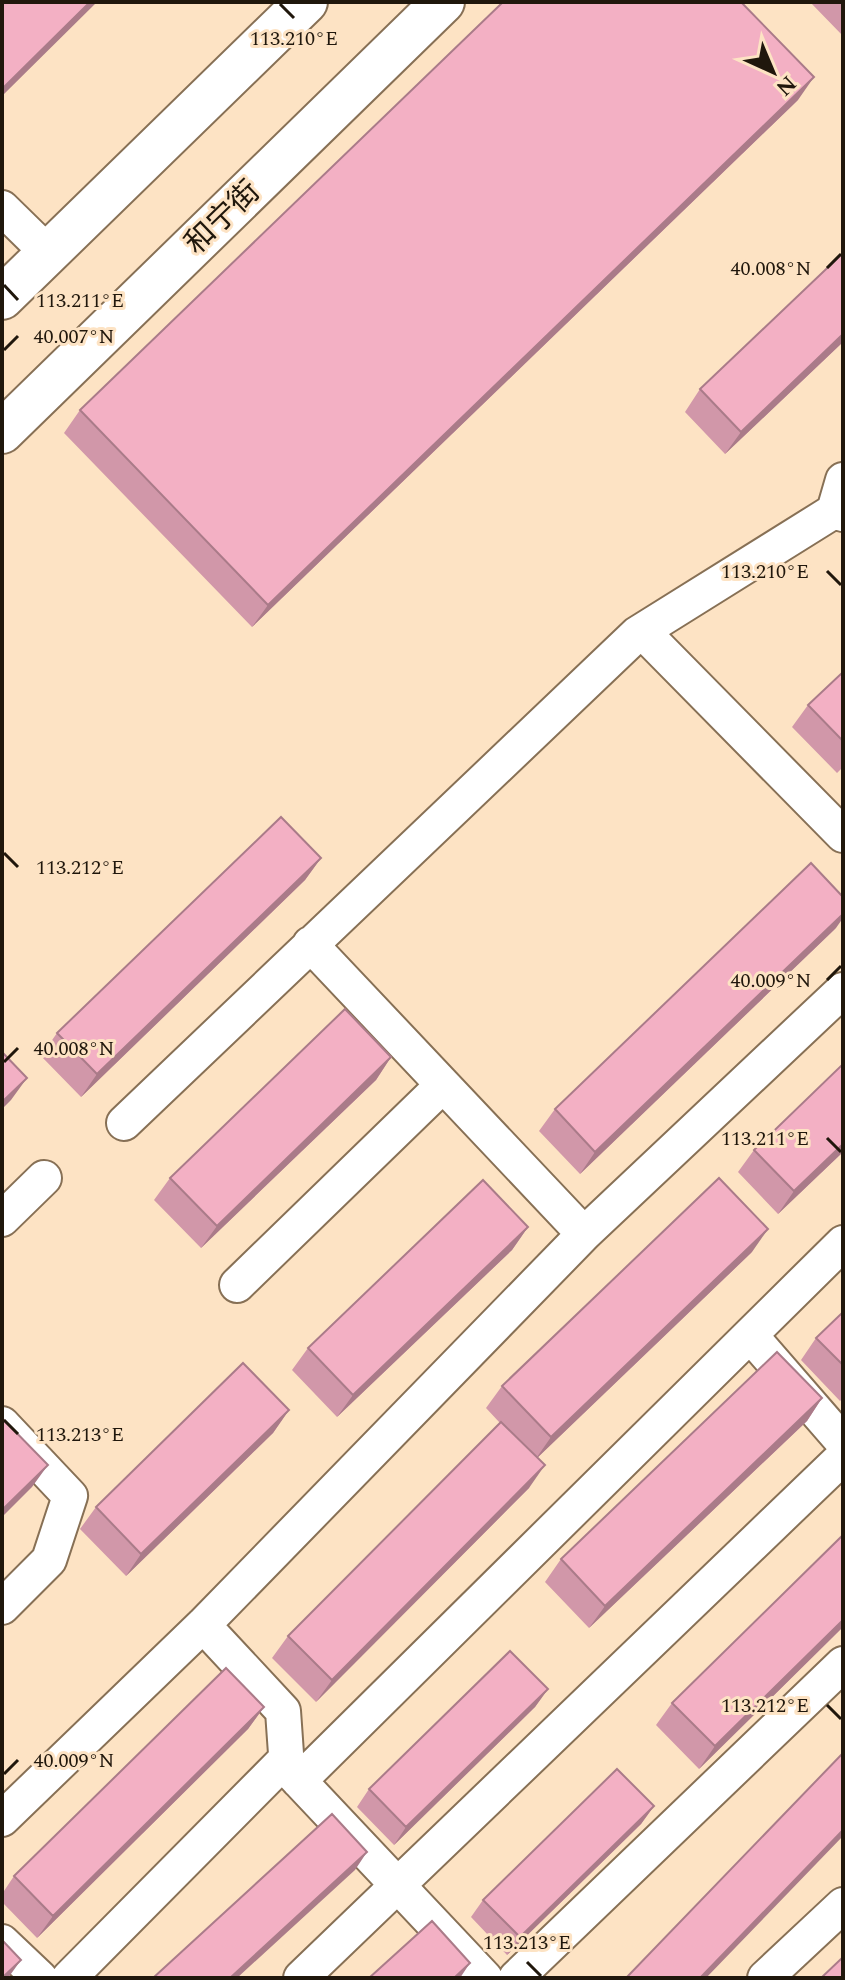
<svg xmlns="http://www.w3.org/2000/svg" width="845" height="1980" font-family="Spectral,'Noto Sans SC',serif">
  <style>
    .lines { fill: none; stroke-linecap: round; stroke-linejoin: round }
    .minor-casing { stroke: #877055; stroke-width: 38 }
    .major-casing { stroke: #877055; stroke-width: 46 }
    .minor { stroke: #fff; stroke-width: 34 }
    .major { stroke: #fff; stroke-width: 42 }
    .wall { fill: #d197a9 }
    .shaded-wall { fill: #aa7b89 }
    .building { fill: #f3b0c4; stroke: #aa7b89; stroke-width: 2 }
    .ticks { fill: none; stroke: #20170c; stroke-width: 3 }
    .labels { text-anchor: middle; stroke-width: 6; stroke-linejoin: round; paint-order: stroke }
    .street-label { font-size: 30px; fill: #20170c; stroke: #fde3c4 }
    .ticks-label { font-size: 20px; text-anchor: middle; fill: #20170c; stroke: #fde3c4; stroke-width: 6; stroke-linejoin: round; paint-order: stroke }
  </style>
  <rect width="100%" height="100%" fill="#fde3c4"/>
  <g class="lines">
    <g class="minor-casing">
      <path id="minor" d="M2,208L48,253
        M834,511L843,480
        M642,631L843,835
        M310,944L584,1234
        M124,1123L637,634L834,511L843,514
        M2,1219L44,1178
        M237,1285L443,1085
        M750,1335L843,1442
        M2,1424L70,1496L49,1560L2,1607
        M203,1625L283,1711L287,1768L485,1978
        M299,1781L843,1243
        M2,1819L203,1625L584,1234L843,990
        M2,1942L40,1978
        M69,1978L287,1758
        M301,1978L843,1457
        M516,1978L843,1664
        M765,1978L843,1905"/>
    </g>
    <g class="major-casing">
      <path id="major" d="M2,298L306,2
        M2,432L443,2"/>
    </g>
    <use href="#minor" class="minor"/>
    <use href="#major" class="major"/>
  </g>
  <path class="wall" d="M810,2H843V36Z
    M798,100L252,627L64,433L80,410Z
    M843,342L725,454L685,412L700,389Z
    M843,672V767L837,773L792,727L808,705Z
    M321,858L305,880L81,1097L41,1056L57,1033Z
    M836,928L580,1174L539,1131L555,1109Z
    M391,1057L376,1080L201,1248L154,1200L170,1178Z
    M843,1064V1152L778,1214L738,1172L754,1150Z
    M528,1227L512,1250L337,1417L292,1370L308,1348Z
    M752,1252L537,1458L529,1488L316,1702L272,1658L288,1636L500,1423L486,1408L502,1386Z
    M843,1312V1398L840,1401L801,1360L816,1338Z
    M822,1398L807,1421L589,1628L545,1582L561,1559Z
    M289,1410L273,1433L126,1576L80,1529L96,1507Z
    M843,1535V1627L699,1769L656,1725L672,1703Z
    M548,1689L535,1707L394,1845L357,1807L369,1789Z
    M264,1707L248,1729L37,1938L2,1902V1894L14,1876Z
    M654,1806L641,1824L507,1955L471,1917L483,1900Z"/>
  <path class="shaded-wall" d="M90,2H97L2,96V89Z
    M814,77L798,100L252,627L268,605Z
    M843,334V342L725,454L741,432Z
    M321,858L305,880L81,1097L97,1074Z
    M843,914V918L836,928L580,1174L595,1152Z
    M391,1057L376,1080L201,1248L217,1226Z
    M27,1078L11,1100L2,1109V1102Z
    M843,1144V1152L778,1214L794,1191Z
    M528,1227L512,1250L337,1417L353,1395Z
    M768,1229L752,1252L535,1460L551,1437Z
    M822,1398L807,1421L589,1628L605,1606Z
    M289,1410L273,1433L126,1576L141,1554Z
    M48,1465L32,1487L2,1517V1510Z
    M545,1465L529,1488L316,1702L332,1680Z
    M843,1620V1627L699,1769L715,1746Z
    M548,1689L535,1707L394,1845L406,1827Z
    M264,1707L248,1729L37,1938L53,1916Z
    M654,1806L641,1824L507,1955L520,1937Z
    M843,1830V1836L706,1978H700Z
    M367,1852L355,1870L237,1978H230Z
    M21,1960L8,1978H2Z
    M470,1963L460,1978H454Z"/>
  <path class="building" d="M3,2H90L2,89V3Z
    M503,2H741L814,77L268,605L80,410Z
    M843,253V334L741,432L700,389Z
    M843,672V741L808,705Z
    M281,817L321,858L97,1074L57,1033Z
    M811,863L843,897V914L595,1152L555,1109Z
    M345,1009L391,1057L217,1226L170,1178Z
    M2,1052L27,1078L2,1102Z
    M843,1064V1144L794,1191L754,1150Z
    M719,1178L768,1229L551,1437L502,1386Z
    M483,1180L528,1227L353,1395L308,1348Z
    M843,1312V1365L816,1338Z
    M777,1352L822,1398L605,1606L561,1559Z
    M243,1363L289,1410L141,1554L96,1507Z
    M2,1418L48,1465L2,1510Z
    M501,1422L545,1465L332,1680L288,1636Z
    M843,1535V1620L715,1746L672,1703Z
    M510,1651L548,1689L406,1827L369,1789Z
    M226,1668L264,1707L53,1916L14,1876Z
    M843,1753V1830L700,1978H626Z
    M617,1769L654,1806L520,1937L483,1900Z
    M332,1814L367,1852L230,1978H153Z
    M432,1921L470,1963L454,1978H369Z
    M2,1940L21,1960L2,1978Z
    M843,1957V1978H821Z"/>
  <path class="ticks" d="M280,4L294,18M827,268L841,254M4,285L18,300M4,350L18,336M827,571L841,585M4,853L18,867M827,980L841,966M4,1062L18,1048M827,1138L841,1152M4,1420L18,1434M827,1705L841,1719M4,1774L18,1760M527,1962L541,1976"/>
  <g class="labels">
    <g class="street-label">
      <text transform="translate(222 217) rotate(-44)" y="10">和宁街</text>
    </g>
  </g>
  <g class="ticks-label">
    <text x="294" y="45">113.210°E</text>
    <text x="771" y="275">40.008°N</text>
    <text x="80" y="307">113.211°E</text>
    <text x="74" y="343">40.007°N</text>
    <text x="765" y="578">113.210°E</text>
    <text x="80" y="874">113.212°E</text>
    <text x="771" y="987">40.009°N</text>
    <text x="74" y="1055">40.008°N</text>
    <text x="765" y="1145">113.211°E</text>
    <text x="80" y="1441">113.213°E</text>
    <text x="765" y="1712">113.212°E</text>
    <text x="74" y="1767">40.009°N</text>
    <text x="527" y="1949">113.213°E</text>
  </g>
  <rect width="845" height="1980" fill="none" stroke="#20170c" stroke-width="8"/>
  <g transform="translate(773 72) rotate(136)" stroke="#fde3c4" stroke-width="6" paint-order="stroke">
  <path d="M0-6L14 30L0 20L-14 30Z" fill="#20170c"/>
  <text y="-12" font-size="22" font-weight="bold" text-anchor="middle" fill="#20170c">N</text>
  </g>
</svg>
